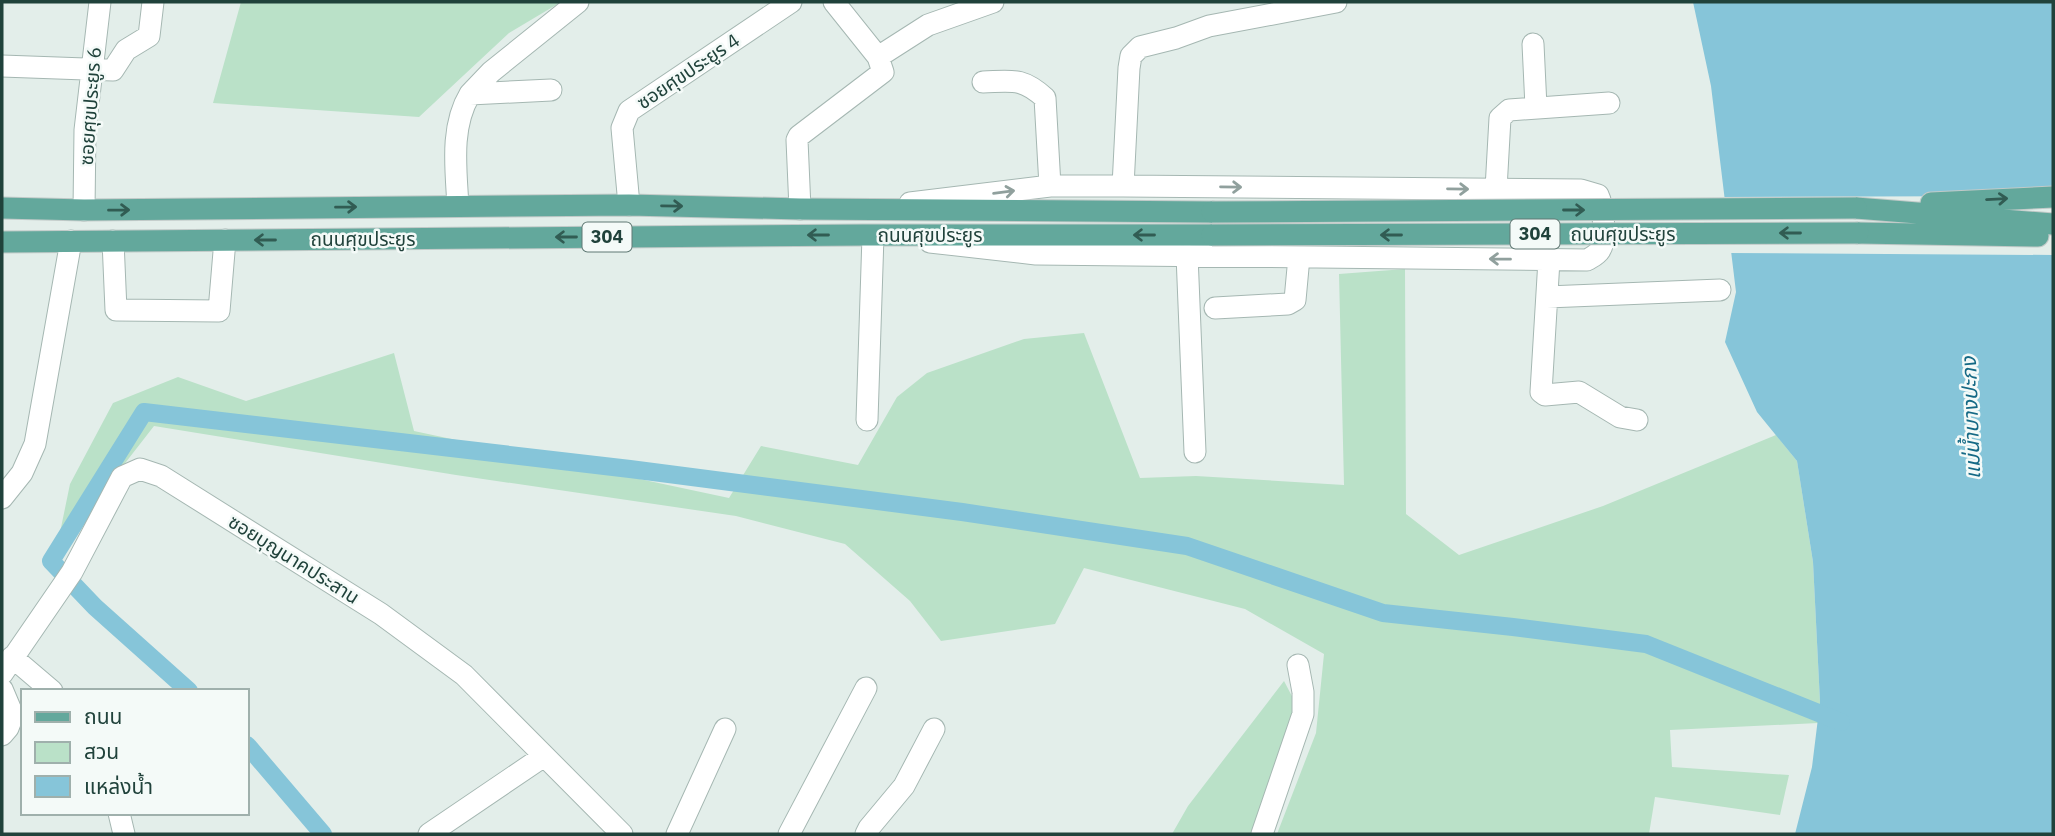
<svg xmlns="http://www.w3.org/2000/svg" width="2055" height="836" font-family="'IBM Plex Sans','Noto Sans Thai',sans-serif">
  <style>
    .green { fill: #bae1c8 }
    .water { fill: #86c5d9 }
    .pier { fill: #e3eeea }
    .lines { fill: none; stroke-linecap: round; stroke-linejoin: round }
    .canal { stroke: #86c5d9; stroke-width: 18 }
    .minor-casing { stroke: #a5b7b2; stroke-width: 23 }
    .major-casing { stroke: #c1cac8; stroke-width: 23 }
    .minor { stroke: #fff; stroke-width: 21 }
    .major { stroke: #63a89c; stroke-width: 21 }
    .major-bridge-casing { stroke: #c1cac8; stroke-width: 23; stroke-linecap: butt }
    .major-bridge { stroke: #63a89c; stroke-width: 21 }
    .oneway { stroke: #90a09d }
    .oneway2 { stroke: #315c53 }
    .labels { text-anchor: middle; stroke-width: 5; stroke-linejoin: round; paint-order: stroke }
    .shield { fill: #f4faf8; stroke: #607974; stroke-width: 2 }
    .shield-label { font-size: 18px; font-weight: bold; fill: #20423b }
    .street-label { font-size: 19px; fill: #20423b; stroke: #f4faf8 }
    .water-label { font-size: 21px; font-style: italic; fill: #146985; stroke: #f4faf8 }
  </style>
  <rect width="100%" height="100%" fill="#e3eeea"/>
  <path class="green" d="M241,2H561L509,33L419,117L213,103Z
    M1405,269L1406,514L1459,555L1603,506L1776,435L1797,461L1813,562L1820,702L1818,723L1670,730L1672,767L1789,775L1780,815L1655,797L1649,834H1277L1316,733L1324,654L1245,609L1084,568L1055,624L941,641L910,601L845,544L736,516L456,475L154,426L56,552L70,484L113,403L178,377L246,401L394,353L414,431L729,498L761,446L858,465L897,397L927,373L1024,339L1084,333L1140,478L1196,476L1344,485L1339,274Z
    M1284,681L1295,702L1274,776L1262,834H1172L1188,806Z"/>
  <path class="water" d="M1693,2H2053V834H1795L1812,767L1820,702L1813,562L1797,461L1757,412L1725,342L1736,292L1711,86Z"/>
  <path class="pier" d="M2053,196V255L1728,253L1721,197Z"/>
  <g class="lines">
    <path class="canal" d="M189,691L95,607L51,561L144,412L630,469L962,512L1187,546L1383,613L1513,627L1646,644L1841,722
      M247,745L323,834"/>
    <g class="minor-casing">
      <path id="minor" d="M1533,44L1536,107
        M878,57L928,25L993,2
        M2,66L113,70L126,50L149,36L153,2
        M983,82C1012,81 1022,77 1045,98L1050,186
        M470,94L491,72L578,2
        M1123,186L1129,68L1131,56L1140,47L1176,38L1209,26L1336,2
        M1496,189L1500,118L1509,110L1609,103
        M910,203L1050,186H1123L1581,190L1598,195C1603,205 1607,240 1600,250C1597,255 1592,257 1587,260L1036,254L930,242
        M629,205L622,128L629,111L791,2
        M458,206C456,169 450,127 470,94L551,90
        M800,209L797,140L799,136L883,72L878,57L834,2
        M84,210L85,130L100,2
        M113,241L116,310L219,311L225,240
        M1187,255L1195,452
        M1549,260L1541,392L1545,395L1579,392L1620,417L1637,420
        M1547,297L1720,290
        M1215,308L1288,304L1295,300L1299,257
        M867,420L873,236
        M2,498L22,473L35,444L71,241
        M12,657L52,691
        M2,674L72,572L122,477L140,469L161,476L381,614L464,675L622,834
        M2,689L13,715L8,728L2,735
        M119,813L124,834
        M429,834L544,756
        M677,834L725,729
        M789,834L866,688
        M866,834L869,828L904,786L934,729
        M1262,834L1303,714V692L1298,665"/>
    </g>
    <g class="major-casing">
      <path id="major" d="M1931,203L2053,197
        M2,208L84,210L629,205L800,209L1212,212
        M1856,208L2053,224
        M1858,233L2038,236
        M2,242L863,235H1212"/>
    </g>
    <use href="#minor" class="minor"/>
    <use href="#major" class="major"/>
    <g class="major-bridge-casing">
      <path id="major-bridge" d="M1212,212L1856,208
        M1212,235L1858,233"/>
    </g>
    <use href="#major-bridge" class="major-bridge"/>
  </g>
  <defs><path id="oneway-shaft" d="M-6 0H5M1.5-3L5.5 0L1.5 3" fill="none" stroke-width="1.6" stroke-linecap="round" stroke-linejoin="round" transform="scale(1.75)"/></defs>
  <g class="oneway">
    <use href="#oneway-shaft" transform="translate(1231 187) rotate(1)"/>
    <use href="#oneway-shaft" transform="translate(1458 189) rotate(1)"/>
    <use href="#oneway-shaft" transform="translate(1004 192) rotate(-7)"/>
    <use href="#oneway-shaft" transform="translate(1500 259) rotate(-179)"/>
  </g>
  <g class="oneway2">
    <use href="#oneway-shaft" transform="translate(1997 199) rotate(-3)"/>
    <use href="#oneway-shaft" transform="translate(672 206) rotate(1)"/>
    <use href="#oneway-shaft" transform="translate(346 207) rotate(-1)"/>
    <use href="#oneway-shaft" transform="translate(119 210) rotate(-1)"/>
    <use href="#oneway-shaft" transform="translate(1574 210)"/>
    <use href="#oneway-shaft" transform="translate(1790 233) rotate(180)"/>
    <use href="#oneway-shaft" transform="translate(818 235) rotate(180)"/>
    <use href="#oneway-shaft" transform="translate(1144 235) rotate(-180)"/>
    <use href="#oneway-shaft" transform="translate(1391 235) rotate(180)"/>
    <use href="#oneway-shaft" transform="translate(566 237) rotate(180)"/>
    <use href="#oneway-shaft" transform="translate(265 240) rotate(180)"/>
  </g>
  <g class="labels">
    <g class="shield">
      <rect x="1510.5" y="219.5" width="49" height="29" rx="5"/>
      <rect x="582.5" y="222.5" width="49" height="29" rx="5"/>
    </g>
    <g class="shield-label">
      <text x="1535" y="240">304</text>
      <text x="607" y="243">304</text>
    </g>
    <g class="street-label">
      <text transform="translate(688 71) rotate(-34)" y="7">ซอยศุขประยูร 4</text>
      <text transform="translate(90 106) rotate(-86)" y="7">ซอยศุขประยูร 6</text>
      <text x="1623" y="241">ถนนศุขประยูร</text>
      <text x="930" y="242">ถนนศุขประยูร</text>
      <text x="363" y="246">ถนนศุขประยูร</text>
      <text transform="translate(294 559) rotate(32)" y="7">ซอยบุญนาคประสาน</text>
    </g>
    <g class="water-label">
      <text transform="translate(1971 418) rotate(-92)" y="7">แม่น้ำบางปะกง</text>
    </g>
  </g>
  <rect width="2055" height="836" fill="none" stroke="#20423b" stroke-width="7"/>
  <rect x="21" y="689" width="228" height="126" fill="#f4faf8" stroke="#9fb0ac" stroke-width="2"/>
  <rect x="35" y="712" width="35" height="10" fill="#63a89c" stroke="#9fb0ac" stroke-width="2"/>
  <text x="84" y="724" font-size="21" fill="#20423b">ถนน</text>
  <rect x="35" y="742" width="35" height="21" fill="#bae1c8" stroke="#9fb0ac" stroke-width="2"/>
  <text x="84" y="759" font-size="21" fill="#20423b">สวน</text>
  <rect x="35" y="776" width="35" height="21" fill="#86c5d9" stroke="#9fb0ac" stroke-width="2"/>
  <text x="84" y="794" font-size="21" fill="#20423b">แหล่งน้ำ</text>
</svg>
